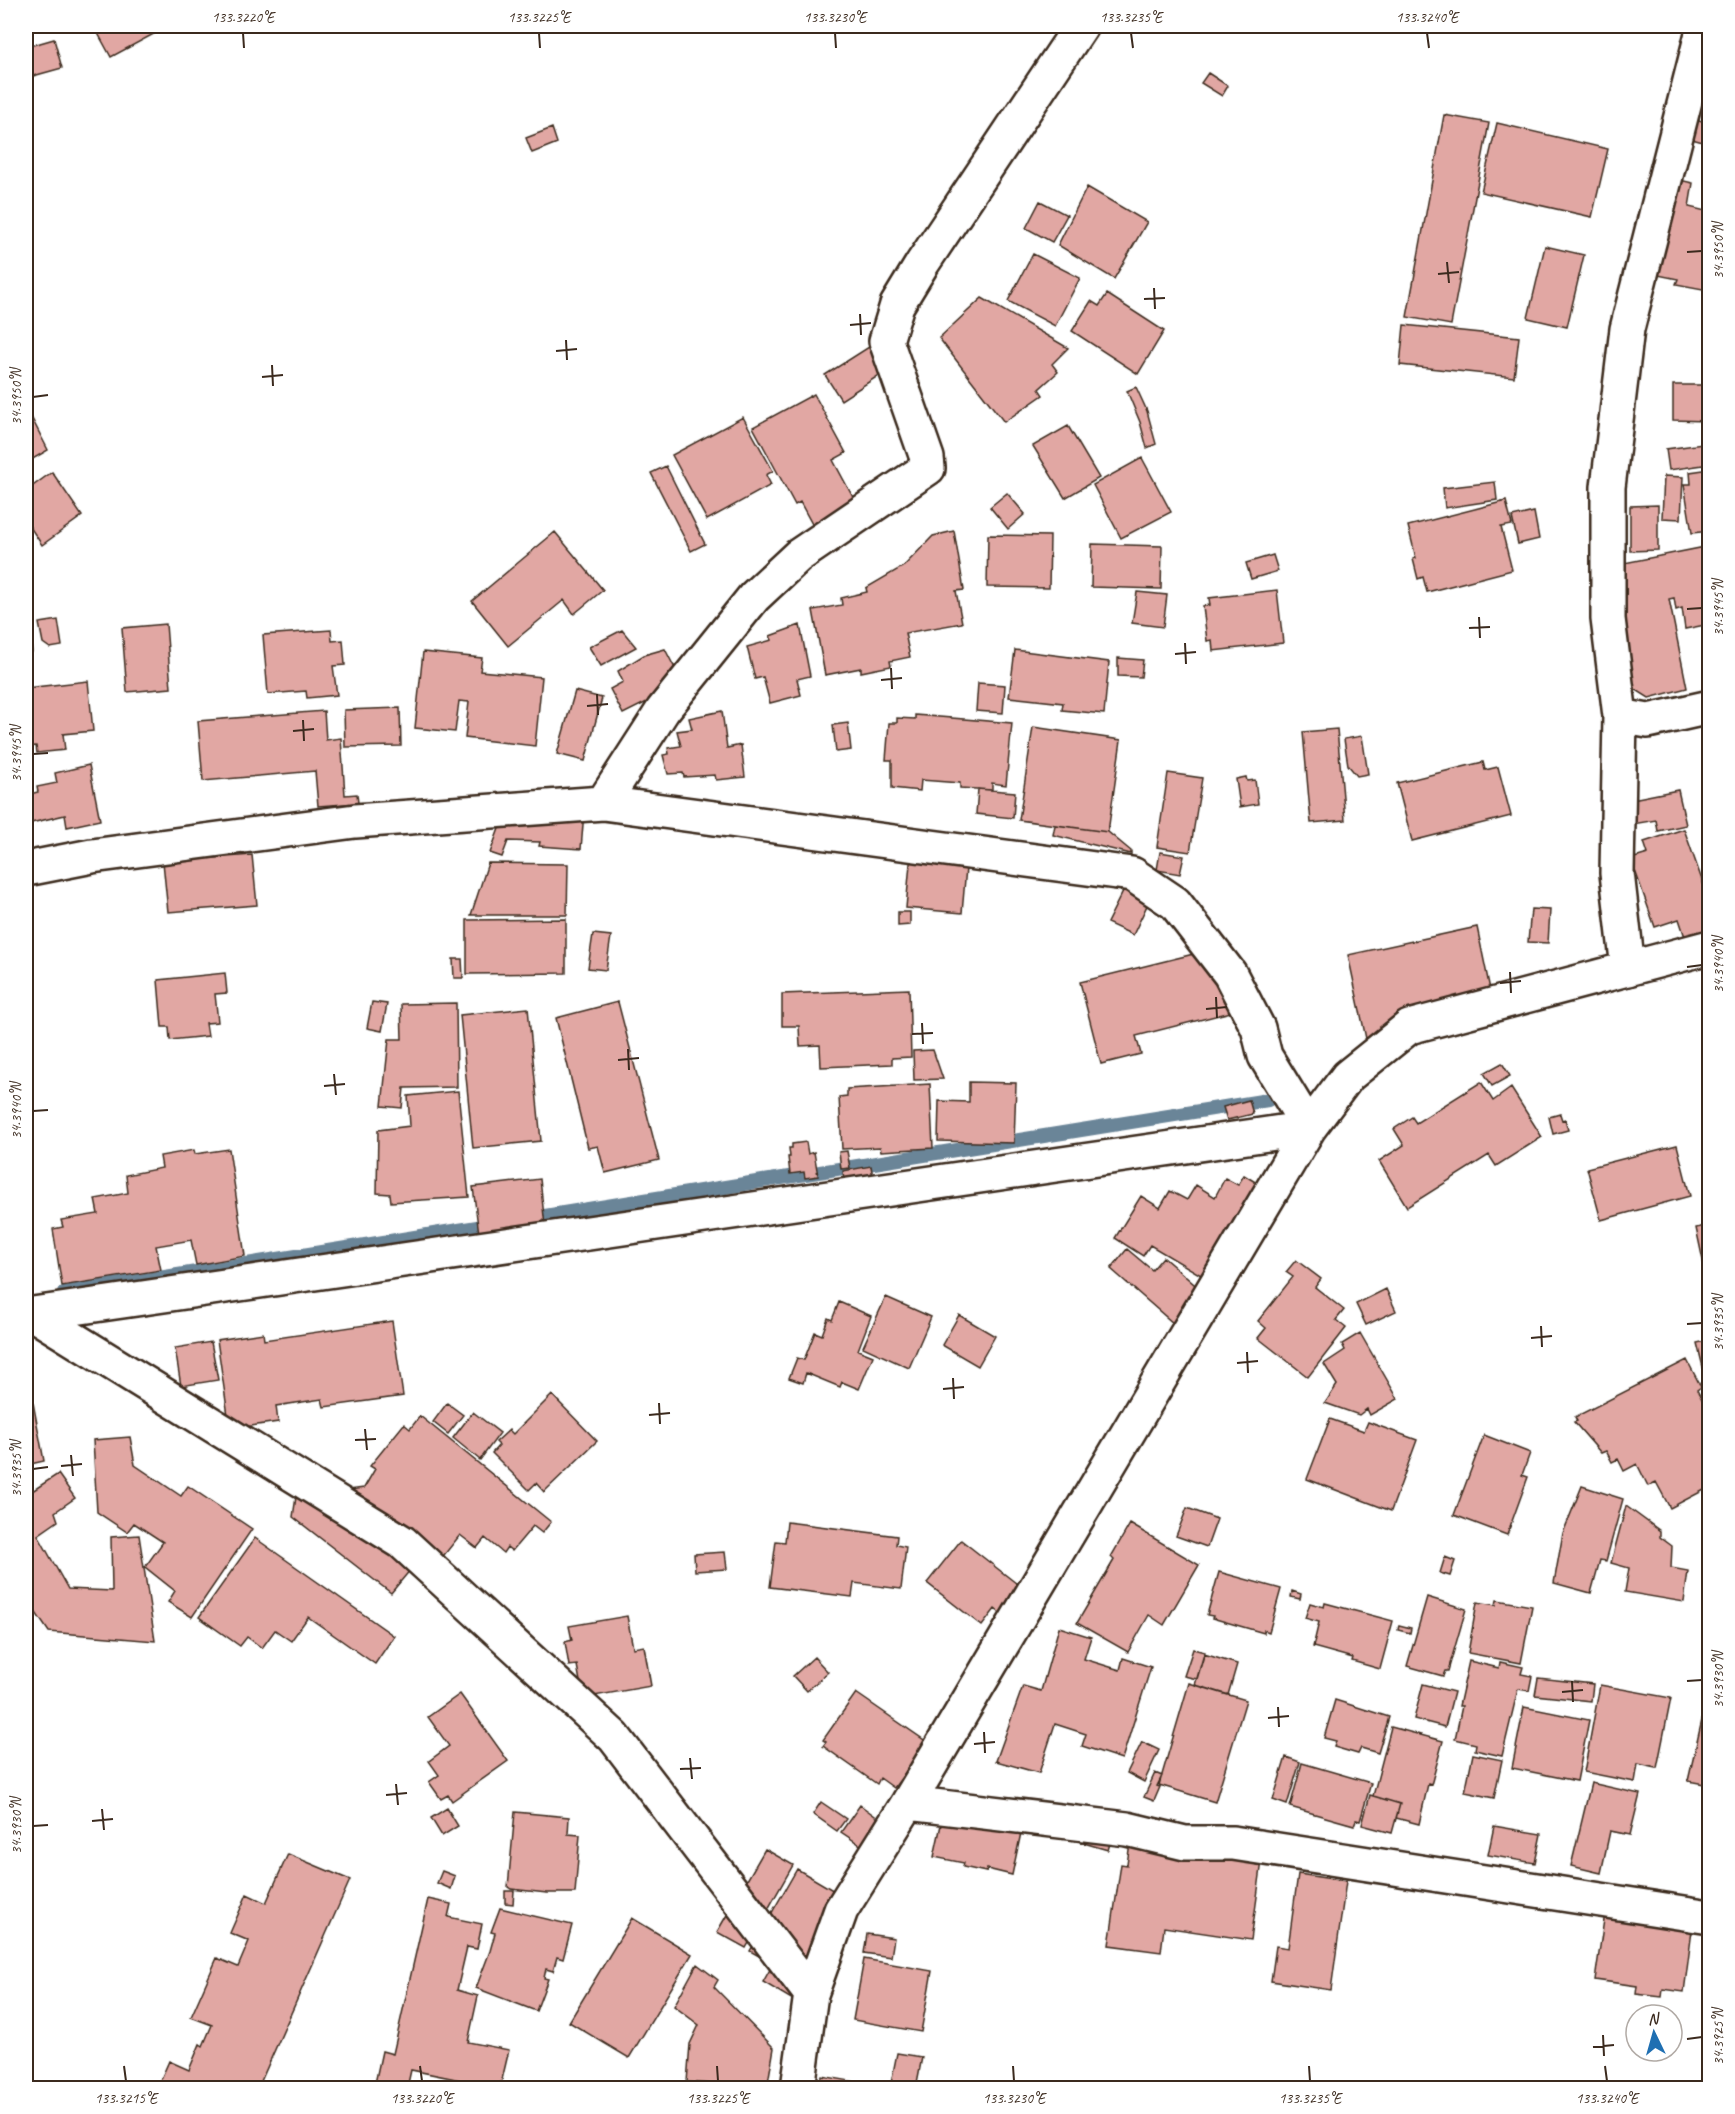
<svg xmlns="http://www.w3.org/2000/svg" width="1735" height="2114" font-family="Caveat,sans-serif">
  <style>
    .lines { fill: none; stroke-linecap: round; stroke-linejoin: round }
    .stream { stroke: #6b8598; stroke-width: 14 }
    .building { fill: #e1a7a3; stroke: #3b2a1e; stroke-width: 1.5 }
    .minor-casing { stroke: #3b2a1e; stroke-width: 38 }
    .minor { stroke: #fff; stroke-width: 33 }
    .ticks { fill: none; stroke: #3b2a1e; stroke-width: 2 }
    .neatline { fill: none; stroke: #3b2a1e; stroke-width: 2 }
    .ticks-label { font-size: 15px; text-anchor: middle; fill: #3b2a1e }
  </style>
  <rect width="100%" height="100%" fill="#fff"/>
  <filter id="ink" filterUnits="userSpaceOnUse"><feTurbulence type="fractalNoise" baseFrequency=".0167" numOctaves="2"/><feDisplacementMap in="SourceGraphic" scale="12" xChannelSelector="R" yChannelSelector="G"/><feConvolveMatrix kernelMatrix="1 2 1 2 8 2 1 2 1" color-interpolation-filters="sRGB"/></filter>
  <g filter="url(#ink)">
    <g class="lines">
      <path class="stream" d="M526,1219L1268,1100
        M64,1293L496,1224"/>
    </g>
    <path class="building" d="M94,26H161L163,29L111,57Z
      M54,39L62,68L33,76L26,47Z
      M1208,73L1228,86L1222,96L1201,83Z
      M1444,115L1489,123L1451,325L1407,317Z
      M1687,117L1710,123V144L1681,136Z
      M1497,123L1608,149L1592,217L1481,192Z
      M552,128L557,143L532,153L526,138Z
      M1662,176L1693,183L1689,207L1710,212V285L1708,290L1676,284L1678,279L1643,272Z
      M1087,187L1147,222L1114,279L1058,245Z
      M1040,201L1067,215L1052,242L1026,228Z
      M1545,246L1584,255L1567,327L1528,318Z
      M1033,254L1080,278L1055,326L1008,301Z
      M1107,294L1164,331L1138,374L1072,331L1091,301L1099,306Z
      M982,298L1068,348L1052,364L1058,372L1039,389L1043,395L1004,422L939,338Z
      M1404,325L1519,337L1514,377L1400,365Z
      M894,331L909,356L841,400L825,375Z
      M1673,385H1706L1707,421L1673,420Z
      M1136,387L1147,411L1156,444L1147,448L1140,422L1127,391Z
      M814,394L846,453L833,460L862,514L819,537L800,502L795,505L753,427Z
      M26,407L48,450L26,463Z
      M743,417L773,471L766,475L771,485L707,520L672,455Z
      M1068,426L1099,478L1065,498L1033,446Z
      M1710,443V464L1669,470L1666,449Z
      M1142,458L1171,512L1121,538L1093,485Z
      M666,466L705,544L691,551L651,473Z
      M1710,469V531L1692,533L1684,484H1691L1690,472Z
      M52,472L82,516L42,545L26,521V491Z
      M1664,476L1683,477L1681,519L1662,518Z
      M1495,482L1497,500L1445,508L1443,488Z
      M1007,493L1025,514L1008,529L990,507Z
      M1506,501L1512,525L1501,527L1512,570L1427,592L1423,577L1418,579L1413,559L1416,558L1408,526Z
      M1658,505V550L1630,551V506Z
      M1534,512L1539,539L1518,544L1512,517Z
      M954,531L964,590L956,591L962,623L905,633L910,657L890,661L891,666L861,672V668L825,675L813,610L842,605L841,598L867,592L866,588L904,566L933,536Z
      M555,532L603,590L574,614L564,600L508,646L472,601Z
      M988,535L1050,536L1049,588L987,587Z
      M1092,544L1162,546L1161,589L1091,587Z
      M1710,546V624L1685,629L1682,608L1676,610L1674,598L1669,599L1687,688L1649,698L1622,681L1599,568Z
      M1273,555L1278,571L1251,579L1246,563Z
      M1277,590L1283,643L1213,651L1212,640L1207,641L1203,606L1210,605L1209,598Z
      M1137,592L1167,595L1163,627L1132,623Z
      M26,602L32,652L26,653Z
      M58,620L62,646L50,648L43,643L39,623Z
      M166,624L171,688L127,692L122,628Z
      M800,625L810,676L797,679L801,695L770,703L763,677L755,679L747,647L772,640L770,636Z
      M331,630L332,641L343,640L345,665L333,666L337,695L307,698L306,691L268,694L263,635Z
      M622,630L636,647L601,666L589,647Z
      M665,649L683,684L623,714L610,689L623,682L618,671L644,655Z
      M1015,650L1109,662L1104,714L1062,710L1063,703L1009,697Z
      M423,652L482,658L480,671L542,677L535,746L465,738L469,702L459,701L455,732L415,728Z
      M1118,658L1143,660L1141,677L1118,676Z
      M88,681L93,731L63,734L65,750L37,753L36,746L26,747V688Z
      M978,683L1005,685L1003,713L976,711Z
      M575,691L602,698L585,761L557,754Z
      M400,708L401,746L345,747L344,710Z
      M324,711L326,740L341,738L345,795L357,794L358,803L318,806L315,771L203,781L198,721Z
      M722,711L727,748L741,745L745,777L716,780L715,775L684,777L683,773L668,774L663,755L669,754L668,748L681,746L677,731L692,729L689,718Z
      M915,715L1012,723L1006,785L992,783V790L960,788V783L921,780L920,791L892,788V760H886L889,723H897V718L915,719Z
      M848,723L851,750L836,752L833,725Z
      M1033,727L1121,740L1108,832L1019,820Z
      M1337,729L1345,820L1311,823L1303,732Z
      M1362,736L1368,774L1357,776L1348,765L1344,739Z
      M1483,762L1485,770L1498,767L1511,816L1412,841L1397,783Z
      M89,765L100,820L67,827L65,815L31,823L26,795L38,792L37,787L57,783L55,773Z
      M1168,773L1202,778L1190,852L1157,847Z
      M1246,777L1247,781L1255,780L1258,804L1240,807L1236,779Z
      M978,789L1015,792L1013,818L976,814Z
      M1678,790L1686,825L1658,831L1656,820L1627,825L1622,801Z
      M511,796L585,800L581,849L539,846L540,842L508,841L502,857L490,853Z
      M1055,825L1108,832L1131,851V854L1053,835Z
      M1684,829L1710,903V949L1691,955L1679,919L1655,927L1631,859L1648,854L1644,842Z
      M912,841L968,845L962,913L906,908Z
      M1160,852L1184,856L1180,874L1157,870Z
      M252,855L257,905L168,912L163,862Z
      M488,863L568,864L567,915H471Z
      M1125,887L1150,899L1133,935L1107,923Z
      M1531,909L1550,910L1548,943L1528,942Z
      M898,912H910V925L898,926Z
      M566,919V973L467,974V920Z
      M1477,927L1493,1004L1368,1048L1348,955Z
      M593,934L611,936L606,970L588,968Z
      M1218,948L1235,1011L1136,1036L1141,1054L1101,1064L1080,982Z
      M453,959H462L463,978H454Z
      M225,973L227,993L215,994L218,1022L206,1023L208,1036L170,1040L169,1027H162L158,980Z
      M909,989L911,1057L892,1058V1064L821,1067L820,1045L800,1046L799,1026H782V994Z
      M372,1002L387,1004L382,1031L367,1028Z
      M618,1002L659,1160L605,1173L598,1146L588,1148L556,1018Z
      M456,1003L457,1087L404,1088L402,1108L382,1106L389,1039H402L401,1004Z
      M528,1008L541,1141L473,1148L460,1015Z
      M933,1050L943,1079L914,1080L913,1051Z
      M1502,1063L1510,1076L1492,1086L1484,1073Z
      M969,1082L1016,1083L1014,1143L938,1141L939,1101L969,1102Z
      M1481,1082L1493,1101L1511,1088L1542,1137L1496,1166L1489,1155L1407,1207L1379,1161L1404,1145L1394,1129L1412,1117L1416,1123Z
      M930,1084L933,1148L881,1151L880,1147L842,1149L839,1097L847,1096V1089Z
      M458,1091L469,1197L391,1202L390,1194L377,1193L378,1130L410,1126L408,1096Z
      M1249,1100L1253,1114L1227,1120L1223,1107Z
      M1560,1114L1562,1120L1565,1119L1568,1130L1553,1134L1549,1117Z
      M806,1142L808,1154L814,1152L818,1176L805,1178L804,1172L790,1174L788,1157H790L789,1148H792V1144Z
      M1677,1145L1690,1196L1601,1220L1587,1168Z
      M229,1149L245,1256L196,1265L191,1240L156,1246L161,1270L62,1286L53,1229L63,1227L61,1220L98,1214L95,1199L128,1193L126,1175L162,1168L160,1156L194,1150L195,1154Z
      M847,1151L850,1168L841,1169L839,1152Z
      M871,1166L873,1177L844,1182L843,1171Z
      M1244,1175L1273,1193L1211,1281L1150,1245L1143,1256L1115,1238L1141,1196L1160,1208L1170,1191L1187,1200L1196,1185L1215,1197L1225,1178L1238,1185Z
      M540,1179L545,1226L479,1234L473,1187Z
      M1710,1225V1293L1696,1228Z
      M1127,1249L1152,1270L1163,1257L1202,1291L1181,1330L1111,1269Z
      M1296,1260L1321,1279L1315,1287L1344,1310L1336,1320L1346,1328L1308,1377L1258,1338L1266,1328L1258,1321L1293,1277L1286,1272Z
      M1386,1289L1396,1311L1366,1325L1356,1304Z
      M886,1297L931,1317L909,1368L863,1347Z
      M839,1302L871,1316L858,1350L873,1356L859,1389L842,1382L840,1387L806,1373L803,1383L789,1378L797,1358L804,1360L815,1332L822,1335L828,1318L832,1320Z
      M959,1315L995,1336L978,1366L942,1345Z
      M392,1321L403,1396L324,1407L322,1399L276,1406L278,1422L230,1429L217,1340L263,1333L264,1340Z
      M1360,1333L1398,1399L1370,1415L1367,1409L1359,1415L1325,1403L1337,1385L1324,1364L1345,1350L1342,1344Z
      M1710,1340V1378L1706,1379L1697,1343Z
      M211,1342L218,1380L181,1386L175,1348Z
      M1687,1360L1701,1387L1697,1390L1710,1414V1487L1670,1508L1656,1482L1648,1486L1637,1464L1624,1471L1618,1459L1612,1462L1606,1451L1601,1453L1574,1422L1577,1421L1575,1417Z
      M26,1382H28L31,1392L44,1461L26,1465Z
      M552,1395L597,1441L544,1492L536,1483L529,1490L492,1453L499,1445L496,1442L509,1430L513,1434Z
      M447,1403L463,1415L448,1434L433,1422Z
      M473,1412L500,1433L480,1460L453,1438Z
      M420,1416L551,1522L542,1533L533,1526L512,1551L507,1547L503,1553L485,1538L477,1548L460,1535L424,1580L411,1569L391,1593L293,1517L296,1497L364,1488L375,1469L370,1466L404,1424L410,1429Z
      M1330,1419L1364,1431L1368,1422L1417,1440L1391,1511L1307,1479Z
      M1484,1435L1530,1453L1522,1475L1528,1477L1507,1535L1454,1515Z
      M130,1437L135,1465L181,1496L188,1486L252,1529L192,1617L168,1602L175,1591L145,1567L163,1542L134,1523L127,1532L97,1512L93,1440Z
      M58,1474L75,1498L55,1512L58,1521L38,1535L68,1589L112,1591L111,1537L139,1535L155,1641L49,1632L32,1607L26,1611V1495Z
      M1582,1486L1623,1499L1606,1561L1600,1560L1591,1593L1554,1583L1563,1533Z
      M1626,1506L1660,1531V1537L1672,1546L1671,1568L1688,1571L1684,1602L1625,1592L1629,1568L1611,1563Z
      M1187,1508L1217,1519L1207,1547L1176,1536Z
      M787,1522L897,1536L896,1545L906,1547L901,1589L854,1583L852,1597L770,1587L776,1541L785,1542Z
      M1130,1524L1199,1565L1164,1625L1149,1615L1128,1652L1077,1623L1114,1560L1111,1557Z
      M255,1538L394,1636L375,1664L308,1617L291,1641L275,1630L262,1648L247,1637L240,1646L199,1617Z
      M961,1540L1035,1598L1014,1624L995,1609L982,1626L927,1583Z
      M725,1552L727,1569L695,1571L694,1554Z
      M1445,1557L1455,1561L1450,1576L1440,1573Z
      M1219,1572L1281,1589L1269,1632L1264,1630V1633L1212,1618L1213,1616L1207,1615Z
      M1292,1591L1301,1594L1300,1599L1291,1597Z
      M1427,1597L1466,1609L1448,1671H1445L1443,1676L1407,1666Z
      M1497,1600L1532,1606L1521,1663L1468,1653L1477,1602L1496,1605Z
      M1310,1603L1324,1607L1325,1603L1393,1621L1380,1669L1352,1661L1353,1658L1313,1647L1319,1622L1305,1618Z
      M627,1616L633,1648L644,1646L651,1686L583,1698L577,1665L569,1666L565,1642L572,1640L569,1626Z
      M1399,1625L1411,1628L1410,1633L1398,1630Z
      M1059,1627L1091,1637L1084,1659L1120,1670L1123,1658L1151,1667L1122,1759L1082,1746L1086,1734L1055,1724L1039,1773L996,1761L1023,1686L1041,1691Z
      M1193,1649L1205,1652L1197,1679L1184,1676Z
      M1204,1654L1237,1664L1228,1695L1195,1685Z
      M814,1657L828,1672L807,1691L793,1676Z
      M1469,1661L1499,1668L1500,1662L1523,1667L1521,1674L1532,1676L1529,1691L1518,1689L1502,1756L1475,1750L1476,1744L1455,1739L1462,1706H1459Z
      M1538,1678L1593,1684L1591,1701L1535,1695Z
      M1189,1683L1246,1700L1215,1802L1159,1785Z
      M1423,1684L1454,1692L1445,1727L1414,1719Z
      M1600,1685L1671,1698L1657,1768L1638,1764L1635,1782L1584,1772Z
      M856,1693L927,1742L894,1788L880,1778L877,1784L823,1746L826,1742L823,1740Z
      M460,1694L508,1761L452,1801L448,1795L441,1799L429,1782L439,1775L429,1761L449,1746L428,1717Z
      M1335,1700L1389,1717L1378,1753L1361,1748L1358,1754L1334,1747L1336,1741L1324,1738Z
      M1710,1706V1785L1688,1781L1705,1707L1709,1708Z
      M1524,1707L1589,1720L1577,1781L1512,1768Z
      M1391,1727L1443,1741L1431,1785L1428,1784L1419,1824L1396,1818L1400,1804L1373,1796Z
      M1142,1742L1159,1750L1144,1782L1127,1773Z
      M1473,1754L1502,1760L1494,1798L1465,1792Z
      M1286,1757L1300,1762L1287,1805L1273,1800Z
      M1302,1763L1371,1783L1360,1821L1356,1820L1354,1825L1290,1807Z
      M1155,1773L1162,1776L1157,1786L1160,1787L1154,1801L1144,1797Z
      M1591,1783L1640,1794L1630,1835L1610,1831L1601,1873L1571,1866Z
      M1370,1795L1400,1804L1392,1833L1362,1825Z
      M947,1797L1025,1814L1012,1875L987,1869L986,1872L963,1867L964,1863L934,1857Z
      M821,1802L846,1819L837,1831L813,1814Z
      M860,1805L886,1824L868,1850L841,1832Z
      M447,1808L458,1826L442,1836L431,1818Z
      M515,1812L569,1817L568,1834L580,1835L575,1893H547L511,1889L508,1887Z
      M1494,1826L1541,1834L1535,1863L1488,1855Z
      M1083,1829L1112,1837L1108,1850L1080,1842Z
      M1130,1842L1262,1861L1251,1940L1164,1927L1161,1952L1109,1945L1121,1864L1127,1865Z
      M765,1849L793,1865L746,1948L717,1932Z
      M288,1854L350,1880L258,2088H157L169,2061L189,2070L200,2044L203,2046L212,2025L191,2017L217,1958L238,1967L249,1941L230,1933L247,1894L266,1903Z
      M797,1869L843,1896L804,1982L793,2000L763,1982L773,1964L750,1951Z
      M442,1871L455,1876L451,1889L437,1883Z
      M1298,1874L1346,1881L1331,1990L1271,1981L1276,1946L1288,1948Z
      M505,1891H514L513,1904L505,1903Z
      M428,1899L451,1904L448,1917L482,1924L477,1949L467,1947L457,1990L478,1996L468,2042L509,2050L500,2088L411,2070L407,2088H374L382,2051L393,2054Z
      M500,1908L572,1925L563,1959L557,1957L553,1971L546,1969L544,1978L548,1979L536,2011L476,1988L490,1951L495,1933L491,1932Z
      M1605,1913L1693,1923L1684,1992L1663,1989L1662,1997L1636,1994L1637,1986L1595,1980Z
      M632,1918L692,1954L629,2058L569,2022Z
      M867,1934L894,1938L891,1957L864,1953Z
      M864,1959L932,1971L921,2032L853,2020Z
      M697,1964L718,1980L714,1987L774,2048L767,2088L687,2082L690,2044L699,2025L674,2006Z
      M897,2053L922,2057L916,2088H820L822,2076L890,2088Z
      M633,2084L665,2088H633Z"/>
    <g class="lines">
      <g class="minor-casing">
        <path id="minor" d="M1620,716L1648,721L1710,707
          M603,803L663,710L754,597L798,556L928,468L927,458L886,341L897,305L922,264L1081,26
          M26,869L92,856L355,821L603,803L1132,874L1175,903L1230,974L1258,1028L1265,1056L1309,1128L26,1315
          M1628,969L1617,873L1620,716L1608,619V487L1627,329L1704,26
          M33,1314L402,1542L614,1737L811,1994
          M908,1803L1127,1829L1185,1843H1233L1710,1917
          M798,2088L811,1994L841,1910L908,1803L1309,1128L1348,1076L1409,1027L1710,947"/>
      </g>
      <use href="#minor" class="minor"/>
    </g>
  </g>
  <path class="ticks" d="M243,33L244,48M539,33L540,48M835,33L836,48M1131,33L1133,48M1427,33L1429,48M1687,252L1702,251M1447,262L1449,283M1438,274L1459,272M1154,288L1155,309M1144,299L1165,298M860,314L861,335M850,325L871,323M566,340L567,360M556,351L577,349M272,365L273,386M262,377L283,375M33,397L48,395M1687,609L1702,608M1479,617L1480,638M1469,628L1490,627M1185,643L1186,664M1175,654L1196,652M891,668L892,689M881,680L902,678M597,694L598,715M587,706L608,704M303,720L304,741M293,731L314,729M33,754L48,753M1687,967L1702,965M1510,972L1511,993M1500,983L1521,981M1216,997L1217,1018M1206,1009L1227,1007M922,1023L923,1044M912,1034L933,1033M628,1049L629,1070M618,1060L639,1058M334,1074L336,1095M324,1086L345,1084M33,1111L48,1110M1687,1324L1702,1323M1541,1326L1542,1347M1531,1338L1552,1336M1247,1352L1248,1373M1237,1363L1258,1361M953,1378L954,1399M943,1389L964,1387M659,1403L660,1424M649,1415L670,1413M365,1429L367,1450M355,1440L376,1439M71,1455L73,1476M61,1466L82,1464M33,1469L48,1467M1572,1681L1573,1702M1687,1681L1702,1680M1562,1692L1583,1690M1278,1707L1279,1727M1268,1718L1289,1716M984,1732L985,1753M974,1744L995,1742M690,1758L692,1779M680,1769L701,1768M396,1784L398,1805M386,1795L407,1793M102,1809L104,1830M92,1821L113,1819M33,1826L48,1825M1603,2035L1604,2056M1687,2039L1702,2037M1593,2047L1614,2045M124,2066L126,2081M420,2066L422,2081M717,2066L718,2081M1013,2066L1014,2081M1309,2066L1310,2081M1605,2066L1607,2081"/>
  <rect width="1735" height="2114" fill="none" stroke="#fff" stroke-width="66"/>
  <g transform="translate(1654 2033) rotate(355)"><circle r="28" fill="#ffffff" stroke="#b1aaa5" stroke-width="1.5"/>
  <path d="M0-4.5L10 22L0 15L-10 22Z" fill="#1f6fb2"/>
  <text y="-9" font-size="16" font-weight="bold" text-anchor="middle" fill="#3b2a1e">N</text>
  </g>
  <rect x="33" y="33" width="1669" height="2048" class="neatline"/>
  <g class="ticks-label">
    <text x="243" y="22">133.3220°E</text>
    <text x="539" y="22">133.3225°E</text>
    <text x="835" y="22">133.3230°E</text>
    <text x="1131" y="22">133.3235°E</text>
    <text x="1427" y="22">133.3240°E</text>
    <text transform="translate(1718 251) rotate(-90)" y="5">34.3950°N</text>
    <text transform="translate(16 397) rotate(-90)" y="5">34.3950°N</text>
    <text transform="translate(1718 608) rotate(-90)" y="5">34.3945°N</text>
    <text transform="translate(16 754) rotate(-90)" y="5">34.3945°N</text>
    <text transform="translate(1718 965) rotate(-90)" y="5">34.3940°N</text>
    <text transform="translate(16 1111) rotate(-90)" y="5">34.3940°N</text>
    <text transform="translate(1718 1323) rotate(-90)" y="5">34.3935°N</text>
    <text transform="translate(16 1469) rotate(-90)" y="5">34.3935°N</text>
    <text transform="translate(1718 1680) rotate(-90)" y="5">34.3930°N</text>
    <text transform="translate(16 1826) rotate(-90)" y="5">34.3930°N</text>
    <text transform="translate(1718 2037) rotate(-90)" y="5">34.3925°N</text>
    <text x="126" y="2103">133.3215°E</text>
    <text x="422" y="2103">133.3220°E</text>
    <text x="718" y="2103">133.3225°E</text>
    <text x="1014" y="2103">133.3230°E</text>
    <text x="1310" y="2103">133.3235°E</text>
    <text x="1607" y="2103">133.3240°E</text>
  </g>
</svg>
